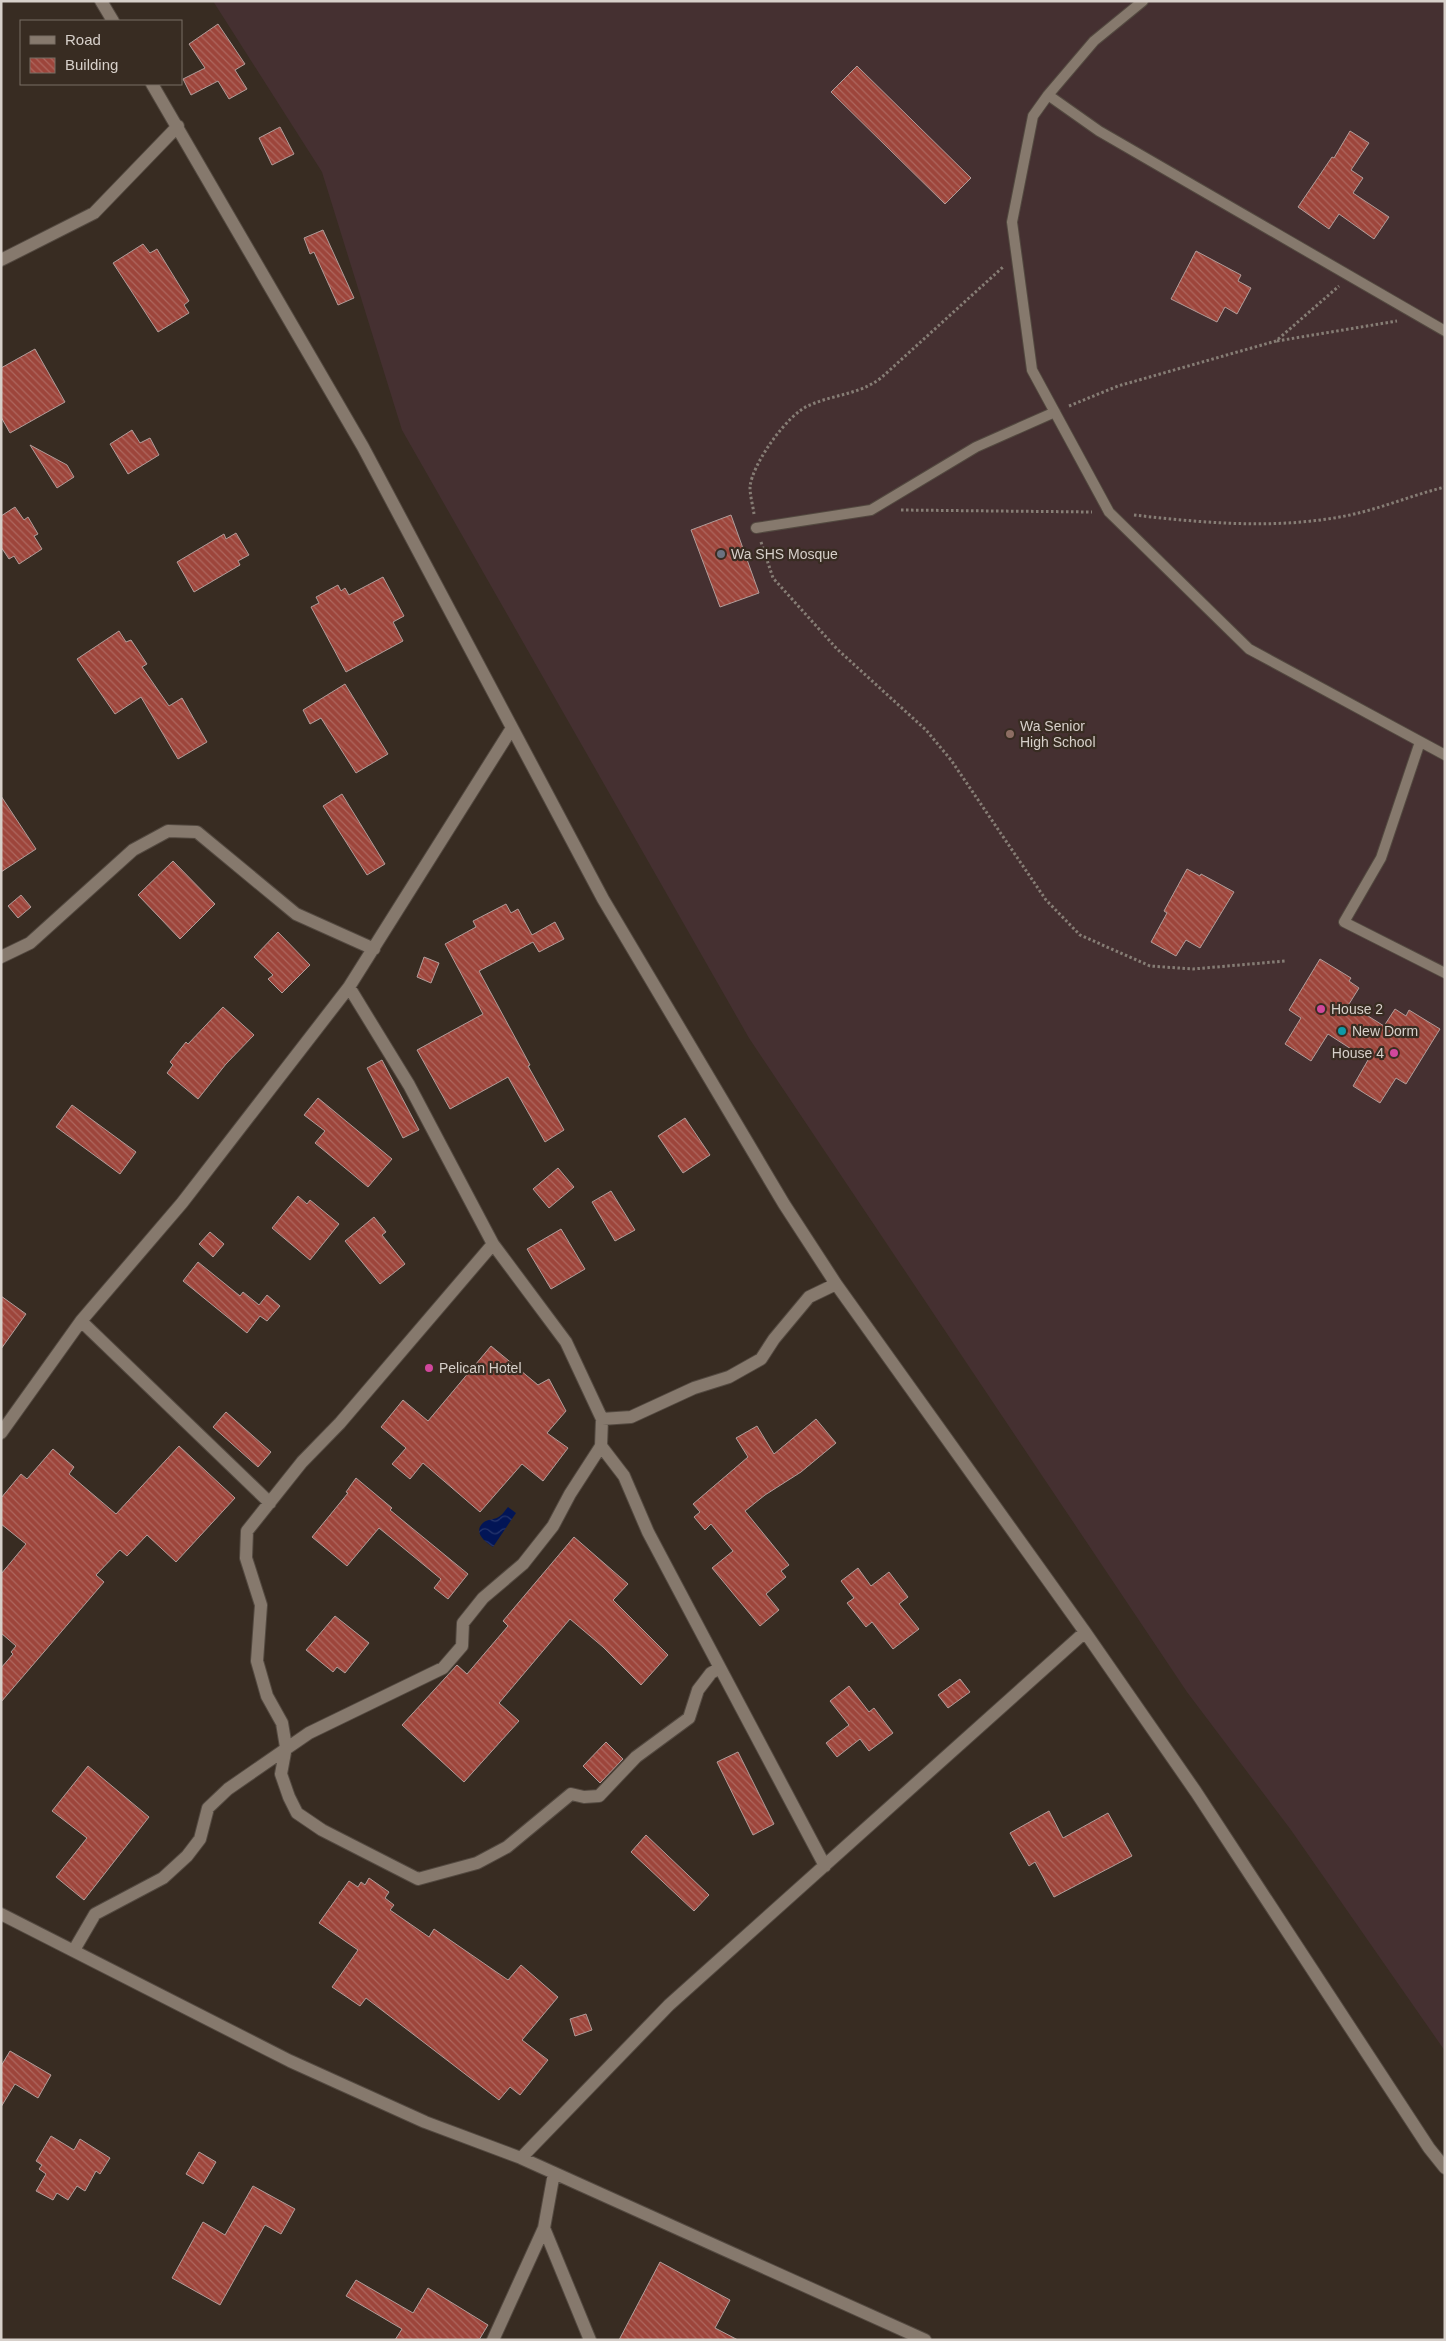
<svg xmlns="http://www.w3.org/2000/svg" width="1446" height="2341" font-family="Helvetica,sans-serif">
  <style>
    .education { fill: #453031 }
    .water { fill: url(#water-waves) }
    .building { fill: url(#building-back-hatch); stroke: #b19d9a }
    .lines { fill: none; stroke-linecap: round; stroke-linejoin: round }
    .lane-casing { stroke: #534940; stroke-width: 12 }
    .street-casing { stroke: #534940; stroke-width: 14 }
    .path { stroke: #867d75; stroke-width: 3; stroke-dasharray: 2.5 2.5; stroke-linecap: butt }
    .lane { stroke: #86796d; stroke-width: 10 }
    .street { stroke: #86796d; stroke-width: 12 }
    .worship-dot { fill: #6b7280; stroke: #382c22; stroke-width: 2 }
    .education-dot { fill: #8d6e63; stroke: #382c22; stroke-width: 2 }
    .hotel-dot { fill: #d1479c; stroke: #382c22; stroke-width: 2 }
    .culture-dot { fill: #0f9aa8; stroke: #382c22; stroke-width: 2 }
    .labels { text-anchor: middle; stroke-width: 4.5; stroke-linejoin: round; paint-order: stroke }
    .poi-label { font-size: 14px; fill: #d7d0ca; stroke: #382c22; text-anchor: start }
  </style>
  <defs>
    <pattern id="water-waves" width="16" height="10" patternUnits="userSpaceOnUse" patternTransform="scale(1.25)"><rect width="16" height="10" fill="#021556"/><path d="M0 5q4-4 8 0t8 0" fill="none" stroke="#26366d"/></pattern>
    <pattern id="building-back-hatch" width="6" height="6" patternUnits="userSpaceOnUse" patternTransform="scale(1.25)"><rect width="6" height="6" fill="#9d453b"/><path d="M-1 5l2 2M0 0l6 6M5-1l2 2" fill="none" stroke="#ae675f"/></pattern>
  </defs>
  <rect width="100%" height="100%" fill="#382c22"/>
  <path class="education" d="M213,1H1445V2051L1291,1830L1187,1692L749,1038L402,430L322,172Z"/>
  <path class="water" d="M508,1507L516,1513L493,1547C485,1542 472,1532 484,1522C489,1519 495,1520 500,1516C503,1514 505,1510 508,1507Z"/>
  <path class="building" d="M218,24L245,64L235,70L247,89L229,99L218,81L191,95L183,79L205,68L189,44Z
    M857,66L971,178L945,204L831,92Z
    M280,127L294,154L272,165L259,138Z
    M1350,131L1369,143L1351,170L1363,178L1353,193L1389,217L1374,239L1339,214L1329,229L1298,207L1332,157L1334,158Z
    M323,230L354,298L338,305L314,252L310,254L304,238Z
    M143,244L150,253L157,249L189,301L184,305L189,313L158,332L113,263Z
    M1196,251L1241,275L1238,281L1251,288L1237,314L1225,307L1217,322L1171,299Z
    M35,349L65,402L10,433L1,417V368Z
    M132,430L140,443L150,438L159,455L128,474L110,444Z
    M30,445L67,465L74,477L57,488Z
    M15,507L24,520L28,517L38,534L34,536L42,549L19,564L14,556L9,559L1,547V516Z
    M731,515L759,593L720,607L691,530Z
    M236,533L249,555L238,561L240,565L194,592L177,562L224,534L226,539Z
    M383,577L404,616L393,622L403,641L346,672L311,607L319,603L316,597L338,585L341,591L345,588L349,595Z
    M119,631L126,642L131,640L147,664L142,667L169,706L182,698L207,742L178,759L141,697L115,714L77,659Z
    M345,684L388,754L356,773L321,718L310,724L303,710Z
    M342,794L385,864L367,875L323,806Z
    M1,796L36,849L1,872Z
    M173,861L215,904L180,939L138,895Z
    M1187,869L1200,876L1201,874L1234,892L1200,948L1186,940L1176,956L1151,942L1167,913L1164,911Z
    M21,895L31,907L18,918L8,906Z
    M506,904L511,913L518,909L532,935L555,922L564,939L539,952L533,942L479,971L530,1065L528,1066L564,1130L545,1142L508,1077L450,1109L417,1050L483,1014L445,944L476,927L473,921Z
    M278,932L310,965L282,993L268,979L273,975L254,957Z
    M424,957L439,963L431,983L417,977Z
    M1320,959L1351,978L1349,981L1359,988L1349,1004L1384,1026L1395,1009L1406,1016L1409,1010L1440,1029L1406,1084L1396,1078L1380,1103L1353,1086L1368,1060L1328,1034L1311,1061L1285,1044L1301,1018L1289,1010Z
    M223,1007L254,1035L226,1064L198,1099L167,1073L173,1065L170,1062L186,1042L188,1044Z
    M382,1060L419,1130L403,1138L367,1068Z
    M318,1098L392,1159L368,1187L315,1143L325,1131L304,1115Z
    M72,1105L136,1152L120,1174L56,1127Z
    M685,1118L710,1155L683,1173L658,1136Z
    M558,1168L574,1187L549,1208L533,1189Z
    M611,1191L635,1230L615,1241L592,1202Z
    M298,1196L307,1204L310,1200L339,1224L310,1260L272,1228Z
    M374,1217L386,1232L382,1235L405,1264L380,1284L345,1241Z
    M561,1229L585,1269L551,1289L527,1249Z
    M210,1232L224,1244L213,1257L199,1244Z
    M198,1262L240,1296L243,1292L259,1305L267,1295L280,1306L267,1321L260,1316L247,1333L183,1281Z
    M1,1296L26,1314L1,1349Z
    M491,1346L538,1385L549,1379L566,1411L547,1433L568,1448L543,1481L522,1464L480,1512L423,1463L410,1479L392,1464L406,1448L381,1427L403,1400L428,1421Z
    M226,1412L271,1452L258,1467L213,1427Z
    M816,1419L836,1443L801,1472L765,1495L745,1511L789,1565L781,1571L786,1577L766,1594L779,1610L760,1626L712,1568L733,1551L711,1524L705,1530L694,1517L700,1512L693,1504L748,1457L736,1438L757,1426L774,1454Z
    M179,1446L235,1498L176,1562L147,1535L127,1556L120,1550L96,1575L104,1582L1,1702V1668L13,1654L11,1652L16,1646L1,1633V1574L26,1544L1,1524V1498L21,1474L27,1479L53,1449L74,1467L69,1474L116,1514Z
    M356,1478L392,1508L390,1510L468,1574L448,1599L434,1588L441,1579L379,1528L347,1566L312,1537L348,1493L346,1492Z
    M574,1537L628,1584L613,1600L668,1655L641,1685L603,1647L570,1619L499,1703L519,1721L464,1782L402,1725L457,1665L467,1674L508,1626L503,1621Z
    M858,1568L871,1586L889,1572L908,1597L899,1604L919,1629L893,1649L872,1622L866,1627L847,1603L854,1598L841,1581Z
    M335,1616L369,1643L345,1673L337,1667L333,1672L306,1650Z
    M960,1679L970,1692L948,1708L938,1695Z
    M849,1686L869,1712L874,1708L893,1733L869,1751L860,1739L837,1757L826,1743L849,1725L830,1701Z
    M606,1742L623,1759L600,1783L583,1766Z
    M738,1752L774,1824L753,1835L717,1762Z
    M88,1766L149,1817L84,1900L56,1877L87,1838L52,1811Z
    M1049,1811L1063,1838L1108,1813L1132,1856L1054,1897L1035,1862L1029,1866L1010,1833Z
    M646,1835L709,1895L694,1911L631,1852Z
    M369,1878L389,1892L385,1898L394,1905L390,1910L429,1937L434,1929L508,1980L521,1965L558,1997L522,2040L548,2060L520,2095L510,2087L499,2100L366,1998L360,2006L332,1987L358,1950L319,1923L349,1881L358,1887L361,1882L365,1885Z
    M586,2014L592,2030L575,2036L570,2019Z
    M10,2051L51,2075L38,2098L15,2084L1,2107V2066Z
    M51,2136L74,2150L80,2139L110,2158L100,2174L96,2171L85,2191L77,2186L68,2200L57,2193L53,2200L36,2191L46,2174L39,2169L42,2165L36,2161Z
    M199,2152L216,2162L203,2184L186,2174Z
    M253,2186L295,2209L281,2234L265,2225L220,2305L172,2278L203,2222L225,2235Z
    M660,2262L730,2300L715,2328L738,2340H619Z
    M356,2280L413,2313L428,2288L488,2325L479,2340H395L402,2329L346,2296Z"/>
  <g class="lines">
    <g class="lane-casing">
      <path id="lane" d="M1143,1L1094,41L1048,95L1033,116L1012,222L1032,370L1109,512L1249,649L1445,755
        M1048,95L1099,131L1445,331
        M756,528L871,510L976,447L1055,412
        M1420,742L1381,858L1344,922L1445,973"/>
    </g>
    <g class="street-casing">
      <path id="street" d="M101,1L113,21
        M152,84L363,447L603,899L784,1204L836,1284L1085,1632L1196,1792L1429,2148L1445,2168
        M1,260L94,213L178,126
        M1,957L30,943L133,850L168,831L197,832L296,914L374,949
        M349,987L409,1085L493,1244L566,1342L602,1419L601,1446L624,1476L648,1532L825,1866
        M493,1244L340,1423L302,1462L247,1531L246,1558L261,1605L257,1661L267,1696L282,1723L286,1747L281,1774L289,1797L297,1813L322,1830L418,1879L477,1863L507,1847L571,1794L584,1797L599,1796L636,1757L689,1718L698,1690L711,1673L720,1668
        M81,1321L270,1503
        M602,1419L631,1417L694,1388L729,1377L761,1359L774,1339L809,1297L836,1284
        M1,1433L81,1321L182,1203L349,987L512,728
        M1,1914L290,2061L425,2122L521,2158L925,2340
        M74,1950L95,1914L163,1878L187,1856L200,1839L208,1808L228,1789L309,1733L443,1668L462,1646L463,1623L483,1598L523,1564L553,1526L570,1494L601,1446
        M521,2158L669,2005L1085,1632
        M544,2228L590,2340
        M493,2340L544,2228L554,2173"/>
    </g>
    <path class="path" d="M1277,341L1397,321
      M1069,406L1118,386L1276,341L1339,286
      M901,510L1092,512
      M754,514C753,506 750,496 750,487C752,464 788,413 810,405C835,394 858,395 881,378L1003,267
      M1134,515C1204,523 1279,530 1350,515C1382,508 1413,495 1445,487
      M761,542L773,578L837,649L926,730L951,760L1046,900L1080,935L1150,966L1193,969L1285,961"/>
    <use href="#lane" class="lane"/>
    <use href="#street" class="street"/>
  </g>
  <circle class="worship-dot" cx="721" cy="554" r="5"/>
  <circle class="education-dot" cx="1010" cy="734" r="5"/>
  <g class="hotel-dot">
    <circle cx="1321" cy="1009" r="5"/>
    <circle cx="1394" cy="1053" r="5"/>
    <circle cx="429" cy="1368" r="5"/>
  </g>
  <circle class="culture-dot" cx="1342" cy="1031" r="5"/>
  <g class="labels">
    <g class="poi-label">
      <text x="731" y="559">Wa SHS Mosque</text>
      <text x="1020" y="731">Wa Senior<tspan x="1020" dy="16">High School</tspan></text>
      <text x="1331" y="1014">House 2</text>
      <text x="1352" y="1036">New Dorm</text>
      <text x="1384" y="1058" text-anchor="end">House 4</text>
      <text x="439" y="1373">Pelican Hotel</text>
    </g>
  </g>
  <rect width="1446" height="2341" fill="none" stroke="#d7d0ca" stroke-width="5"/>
  <rect x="20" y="20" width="162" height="65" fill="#382c22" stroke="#786e65"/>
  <rect x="30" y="36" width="25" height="8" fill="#86796d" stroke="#786e65"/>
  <text x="65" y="45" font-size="15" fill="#d7d0ca">Road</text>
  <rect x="30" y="58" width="25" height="15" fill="url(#building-back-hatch)" stroke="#786e65"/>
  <text x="65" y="70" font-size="15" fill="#d7d0ca">Building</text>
</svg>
